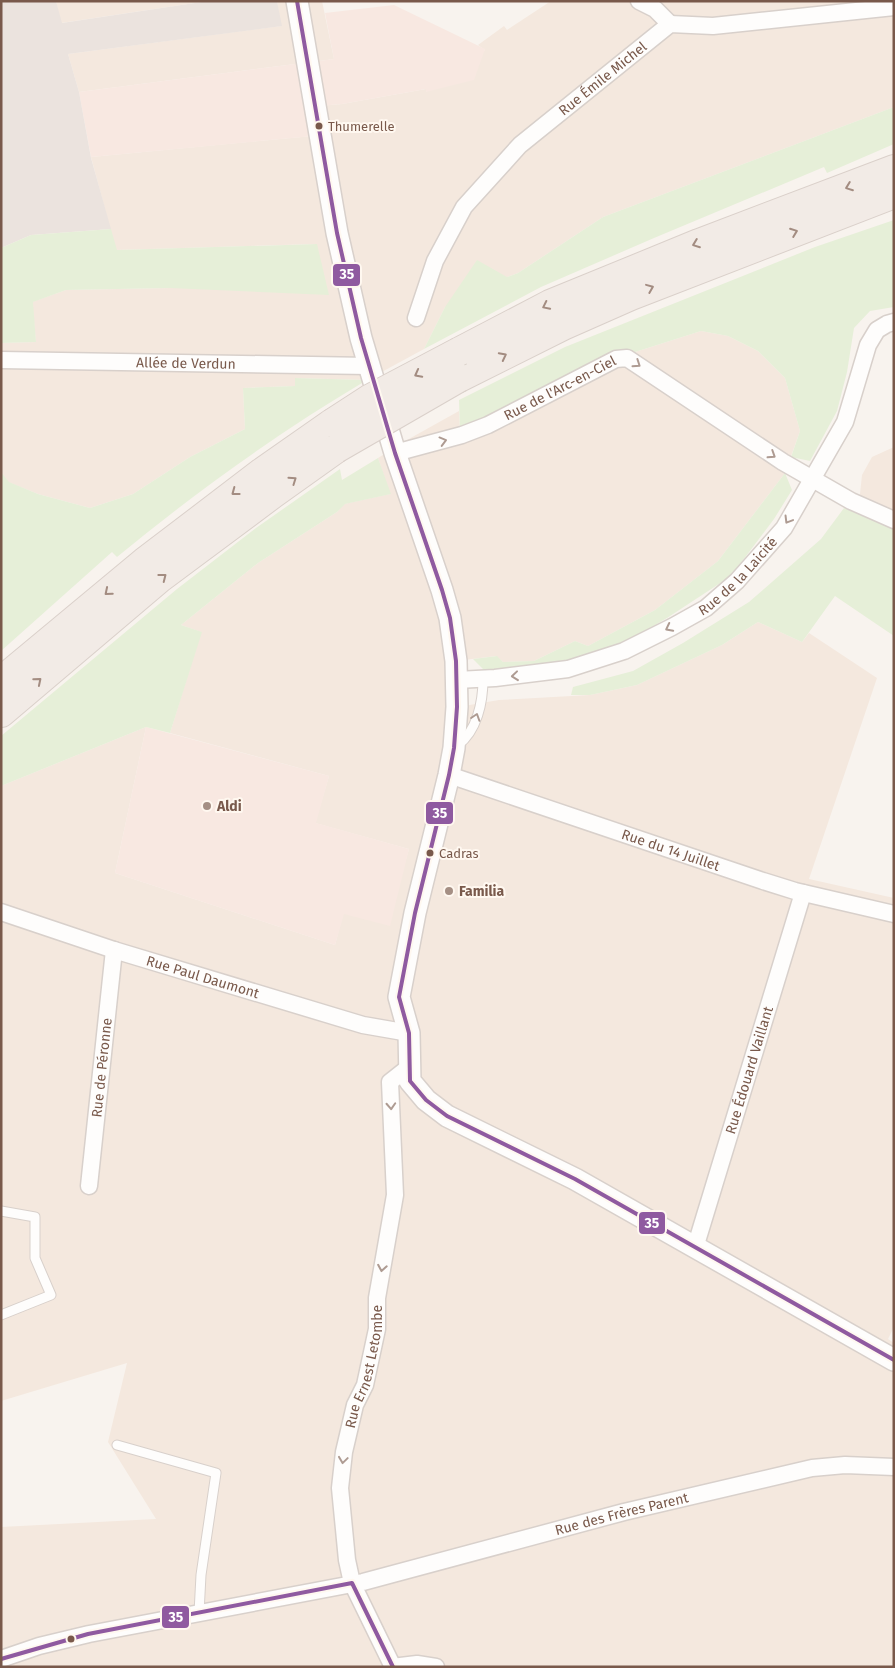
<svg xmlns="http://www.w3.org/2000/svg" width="895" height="1668" font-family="'Fira Sans',sans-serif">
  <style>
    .residential { fill: #f4e8de }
    .commercial { fill: #f8e8e1 }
    .industrial { fill: #ebe3de }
    .green { fill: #e6efd8 }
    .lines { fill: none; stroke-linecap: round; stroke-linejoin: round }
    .service-casing { stroke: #d8d0cb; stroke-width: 11 }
    .minor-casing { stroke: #d8d0cb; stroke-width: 19 }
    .tertiary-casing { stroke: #d8d0cb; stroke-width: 24 }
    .trunk-casing { stroke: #dad0ca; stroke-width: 30 }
    .service { stroke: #fefdfc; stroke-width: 9 }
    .minor { stroke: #fefdfc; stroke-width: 16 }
    .tertiary { stroke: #fefdfc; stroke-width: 21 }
    .trunk { stroke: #f2ebe6; stroke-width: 28 }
    .trunk-bridge-casing { stroke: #dad0ca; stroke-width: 30; stroke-linecap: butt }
    .trunk-bridge { stroke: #f2ebe6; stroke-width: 28 }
    .bus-1-casing { stroke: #fff8f0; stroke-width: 8 }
    .bus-1 { stroke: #8f5aa0; stroke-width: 4 }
    .oneway { stroke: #a38c81 }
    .oneway2 { stroke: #ae9b92 }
    .bus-dot { fill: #79594b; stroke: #fff8f0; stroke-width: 2 }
    .poi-dot { fill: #a58f84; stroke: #fff8f0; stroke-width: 2 }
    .labels { text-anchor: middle; stroke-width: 4; stroke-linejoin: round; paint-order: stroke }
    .bus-label { font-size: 13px; fill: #79594b; stroke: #fff8f0; text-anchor: start }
    .street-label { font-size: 14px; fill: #79594b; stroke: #fff8f0 }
    .poi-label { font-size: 14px; font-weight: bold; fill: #79594b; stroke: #fff8f0; text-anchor: start }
    .line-badge { stroke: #fff8f0; stroke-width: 2 }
    .badge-label { font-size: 14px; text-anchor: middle; font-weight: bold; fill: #fff }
  </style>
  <rect width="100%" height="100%" fill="#f8f3ee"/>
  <path class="residential" d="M56,1H208L61,23Z
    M277,1H322L334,59L79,92L68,54L281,26Z
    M551,1H894V107L603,217L518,273L507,277L445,307L424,349L367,380L295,378V386L243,388L245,429L190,457L133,494L90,508L38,494L8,482L1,472V343L36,342L32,302L66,290L170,288L316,244L116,250L91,157L323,135L319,106L342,104L426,89V92L485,50L478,45L504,26L507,30Z
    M701,331L728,336L758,351L785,378L800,431L785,473L718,561L655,610L588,646L575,641L534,661L503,662L496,656L456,661L458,707L499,700L590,695L637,685L722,645L758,622L802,642L809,633L877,678L809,879L894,898V1327L888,1339L894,1343V1667H1V1527L156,1519L108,1442L127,1363L1,1401V786L146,727L115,873L335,945L343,914L404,866L409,849L315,823L329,776L170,733L201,632L181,625L258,563L337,512L344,504L390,494L378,458L407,440L459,411L460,431L621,350H626L632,353Z
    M894,447V528L858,513L862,475L872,457Z"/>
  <path class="commercial" d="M394,5L485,49L474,80L426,92V89L342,104L319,106L324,135L91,157L79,92L334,59L325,13Z
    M146,727L329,776L316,823L409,849L390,926L344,914L335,945L115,873Z"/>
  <path class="industrial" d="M1,1H56L62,23L208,1H277L282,26L68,54L79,92L91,158L111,229L31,235L1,248Z"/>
  <path class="green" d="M894,107V144L827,173L824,167L654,238L541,287L424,349L445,307L477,260L507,277L518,273L603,217Z
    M894,220V307L870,311L854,328L847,372L837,411L810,461L791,457L800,431L785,378L758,351L728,336L701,331L632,353L626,350L616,352L460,431L459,400L565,347L815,247Z
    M111,229L117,250L317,244L329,295L170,288L66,290L33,302L36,342L1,343V248L31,235Z
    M295,378L367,380C279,432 196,492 117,557L112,552L1,651V472L9,482L38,494L90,508L133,494L190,457L245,429L243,388L295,386Z
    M378,458L391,494L345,504L337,512L258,563L181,625L202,632L170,733L146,727L1,786V736L177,589L256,528L340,469L342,480Z
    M785,473L792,490L774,519L731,576L667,618L619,646L567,663L486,672L473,659L497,656L503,662L534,661L575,641L588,646L655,610L718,561Z
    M844,508L894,528V636L835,596L802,642L758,622L722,645L637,685L590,695H571L573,687L633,671L683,643L749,602L821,539Z"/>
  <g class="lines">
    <g class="service-casing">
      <path id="service" d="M458,745C477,731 483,702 483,679
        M1,1211L35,1217V1258L51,1295L1,1315
        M117,1445L216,1473L201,1575L199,1613"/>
    </g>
    <g class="minor-casing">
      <g id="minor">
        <path d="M639,1L655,9L670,24"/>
        <path id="s1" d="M416,318L435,261L464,207L520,145L670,24L713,26L894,7"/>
        <path id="s2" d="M1,360L369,366"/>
        <path id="s3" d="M395,453L462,435L488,425L616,359L627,358L783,462L851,501L894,520"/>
        <path id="s4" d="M457,680L495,678L568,669L624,651L672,627L706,608L737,581L784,528L845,422L868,345L877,330L887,324L894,322"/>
        <path id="s5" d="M449,775L763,881L795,891L894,914"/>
        <path id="s6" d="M1,912L114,950L363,1025L409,1033"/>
        <path id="s7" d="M89,1186L114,950"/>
        <path id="s8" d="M695,1248L803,893"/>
        <path id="s9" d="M1,1659L39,1646L89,1634L363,1582L624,1512L812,1468L845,1465L894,1467"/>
        <path d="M392,1667L417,1664L436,1667"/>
        <path id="s10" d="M393,1667L352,1583L347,1560L340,1488L344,1452L355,1405L365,1385L377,1329V1298L395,1195L390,1082L409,1067"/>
      </g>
    </g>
    <g class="tertiary-casing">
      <path id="tertiary" d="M297,1L337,233L361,338L395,453L442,590L450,618L456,661L457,707L454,748L449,775L415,913L399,997L409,1033L410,1081L426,1100L447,1116L575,1179L894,1360"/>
    </g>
    <g class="trunk-casing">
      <path id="trunk" d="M460,351L550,304L699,243L894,169
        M459,378L563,326L631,296L894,194
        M1,681L144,562L262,472L332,423
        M1,713L159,579L273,494L336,449"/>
    </g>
    <use href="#service" class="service"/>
    <use href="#minor" class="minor"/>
    <use href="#tertiary" class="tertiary"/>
    <use href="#trunk" class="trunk"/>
    <g class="trunk-bridge-casing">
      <path id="trunk-bridge" d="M332,423L369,399L460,351
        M336,449L459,378"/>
    </g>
    <use href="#trunk-bridge" class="trunk-bridge"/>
    <g class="bus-1-casing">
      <path id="bus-1" d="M297,1L337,233L361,338L395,453L442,590L450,618L456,661L457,707L454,748L449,775L415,913L399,997L409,1033L410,1081L426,1100L447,1116L575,1179L894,1360
        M352,1583L393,1667
        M1,1659L88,1634L352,1583"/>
    </g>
    <use href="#bus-1" class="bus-1"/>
  </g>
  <defs><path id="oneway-chevron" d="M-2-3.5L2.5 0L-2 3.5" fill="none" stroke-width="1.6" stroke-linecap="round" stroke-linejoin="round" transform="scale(1.25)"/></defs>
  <g class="oneway">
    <use href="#oneway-chevron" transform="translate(849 187) rotate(159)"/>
    <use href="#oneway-chevron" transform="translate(794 232) rotate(-21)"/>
    <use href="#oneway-chevron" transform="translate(696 244) rotate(159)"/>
    <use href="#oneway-chevron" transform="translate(650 288) rotate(-22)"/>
    <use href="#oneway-chevron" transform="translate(546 306) rotate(154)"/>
    <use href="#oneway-chevron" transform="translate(503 356) rotate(-27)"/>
    <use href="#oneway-chevron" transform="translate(418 374) rotate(152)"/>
    <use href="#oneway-chevron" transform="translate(293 480) rotate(-35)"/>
    <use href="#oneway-chevron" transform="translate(235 492) rotate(143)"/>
    <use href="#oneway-chevron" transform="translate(163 577) rotate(-38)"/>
    <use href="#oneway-chevron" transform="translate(108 592) rotate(140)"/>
    <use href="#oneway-chevron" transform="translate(38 681) rotate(-40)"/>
  </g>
  <g class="oneway2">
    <use href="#oneway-chevron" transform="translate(637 364) rotate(34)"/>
    <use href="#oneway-chevron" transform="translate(443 441) rotate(-15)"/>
    <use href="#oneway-chevron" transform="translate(772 455) rotate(33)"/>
    <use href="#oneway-chevron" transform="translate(788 520) rotate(121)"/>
    <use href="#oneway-chevron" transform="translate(669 628) rotate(153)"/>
    <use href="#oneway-chevron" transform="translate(515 676) rotate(174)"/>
    <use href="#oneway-chevron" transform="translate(476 717) rotate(-72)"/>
    <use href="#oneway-chevron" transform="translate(391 1106) rotate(87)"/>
    <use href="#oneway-chevron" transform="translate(382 1268) rotate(100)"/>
    <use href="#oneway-chevron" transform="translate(343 1460) rotate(98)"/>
  </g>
  <g class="bus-dot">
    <circle cx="319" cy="126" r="4.5"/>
    <circle cx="430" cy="853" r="4.5"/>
    <circle cx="71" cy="1639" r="4.5"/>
  </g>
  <g class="poi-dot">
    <circle cx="207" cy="806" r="5"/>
    <circle cx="449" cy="891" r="5"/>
  </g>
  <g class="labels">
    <g class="bus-label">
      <text x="328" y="131">Thumerelle</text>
      <text x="439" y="858">Cadras</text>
    </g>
    <g class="street-label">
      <text dy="5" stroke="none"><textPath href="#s1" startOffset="311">Rue Émile Michel</textPath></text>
      <text dy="5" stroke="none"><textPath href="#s2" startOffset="185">Allée de Verdun</textPath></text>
      <text dy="5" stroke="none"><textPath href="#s3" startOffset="178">Rue de l'Arc-en-Ciel</textPath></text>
      <text dy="5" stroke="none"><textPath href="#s4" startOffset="308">Rue de la Laicité</textPath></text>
      <text dy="5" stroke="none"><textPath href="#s5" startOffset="234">Rue du 14 Juillet</textPath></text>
      <text dy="5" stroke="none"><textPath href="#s6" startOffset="212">Rue Paul Daumont</textPath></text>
      <text dy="5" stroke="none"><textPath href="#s7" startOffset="119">Rue de Péronne</textPath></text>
      <text dy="5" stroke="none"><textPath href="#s8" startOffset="186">Rue Édouard Vaillant</textPath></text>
      <text dy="5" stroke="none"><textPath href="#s10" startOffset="314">Rue Ernest Letombe</textPath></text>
      <text dy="5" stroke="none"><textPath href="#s9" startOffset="638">Rue des Frères Parent</textPath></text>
    </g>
    <g class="poi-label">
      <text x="217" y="811">Aldi</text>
      <text x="459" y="896">Familia</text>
    </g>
  </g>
  <g class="line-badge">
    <rect x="332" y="263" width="29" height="24" rx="5" fill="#8f5aa0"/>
    <rect x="425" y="801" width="29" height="24" rx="5" fill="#8f5aa0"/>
    <rect x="638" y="1211" width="28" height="24" rx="5" fill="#8f5aa0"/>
    <rect x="161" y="1605" width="29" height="24" rx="5" fill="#8f5aa0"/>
  </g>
  <g class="badge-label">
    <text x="347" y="279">35</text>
    <text x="440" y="818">35</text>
    <text x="652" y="1228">35</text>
    <text x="176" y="1622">35</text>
  </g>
  <rect width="895" height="1668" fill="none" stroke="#79594b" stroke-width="5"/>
</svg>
